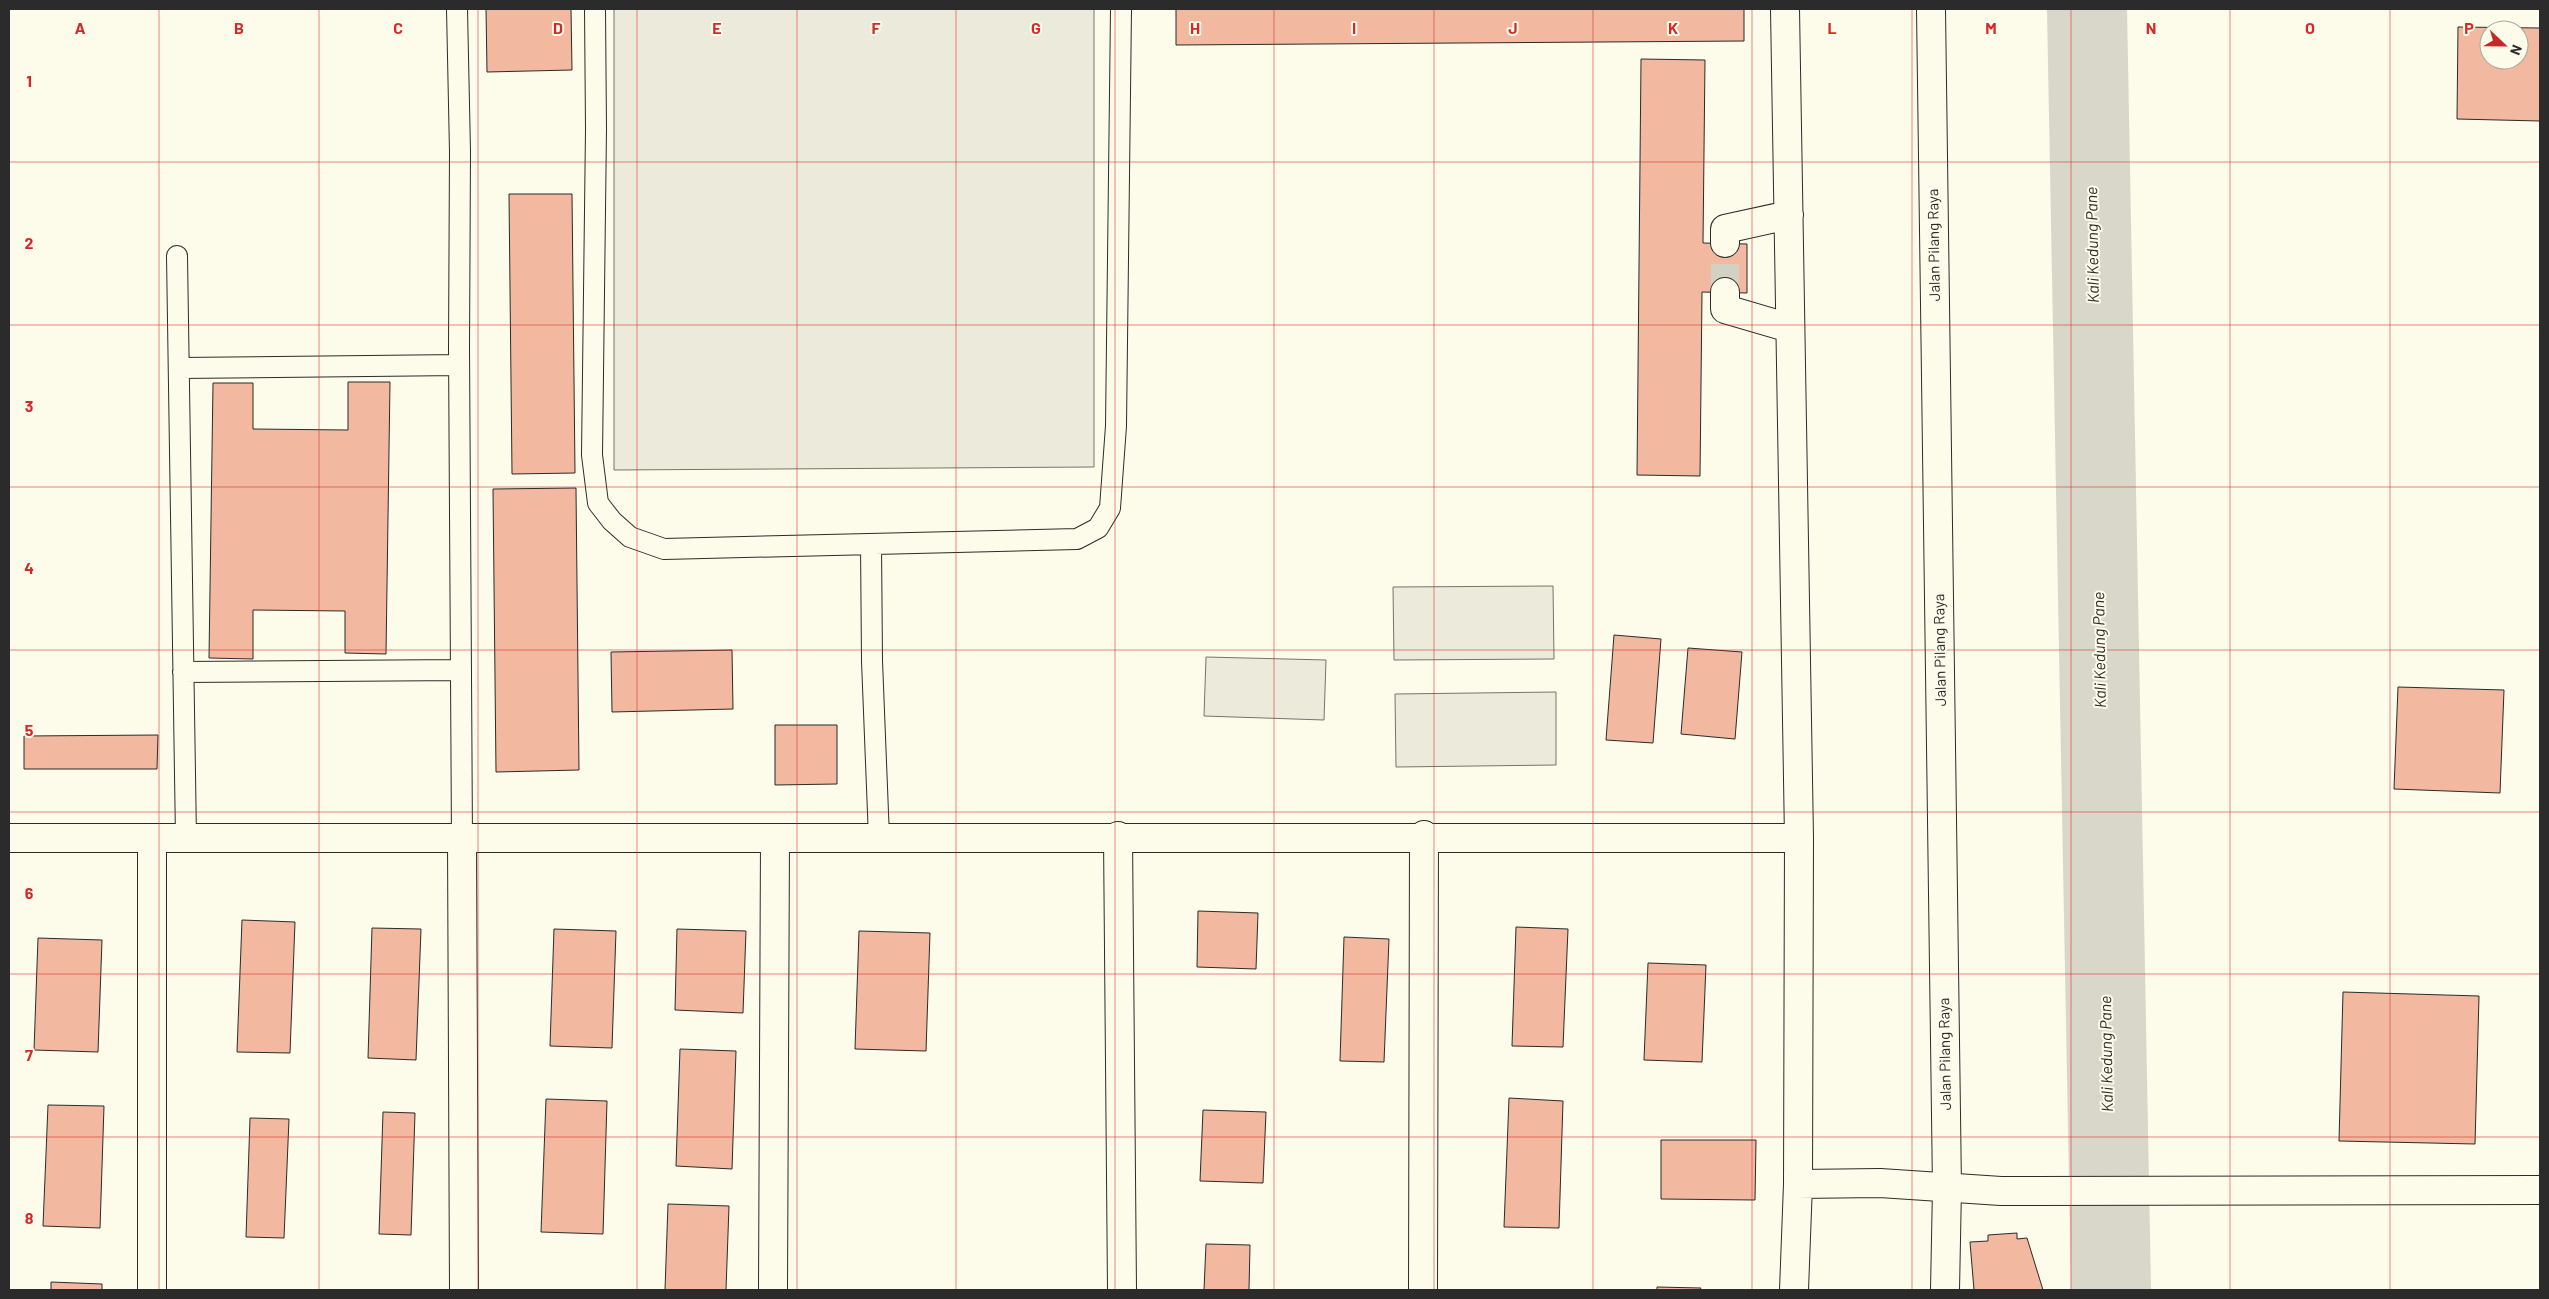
<svg xmlns="http://www.w3.org/2000/svg" width="2549" height="1299" font-family="Barlow,sans-serif">
  <style>
    .green { fill: #ecebdb; stroke: #74746e }
    .lines { fill: none; stroke-linecap: round; stroke-linejoin: round }
    .river { stroke: #d8d7c9; stroke-width: 80 }
    .building { fill: #f2b8a0; stroke: #2b2b2b; fill-rule: evenodd }
    .street-tunnel { stroke: #d3d1c4; stroke-width: 28; stroke-dasharray: 28 14; stroke-linecap: butt }
    .lane-casing { stroke: #2b2b2b; stroke-width: 22 }
    .street-casing { stroke: #2b2b2b; stroke-width: 30 }
    .highway-casing { stroke: #2b2b2b; stroke-width: 30 }
    .lane { stroke: #fdfbea; stroke-width: 20 }
    .street { stroke: #fdfbea; stroke-width: 28 }
    .highway { stroke: #fdfbea; stroke-width: 28 }
    .grid { fill: none; stroke: #d62828; stroke-width: 1; stroke-opacity: 0.55 }
    .labels { text-anchor: middle; stroke-width: 4; stroke-linejoin: round; paint-order: stroke }
    .street-label { font-size: 15px; fill: #2b2b2b; stroke: #fdfbea }
    .water-label { font-size: 16px; font-style: italic; fill: #2b2b2b; stroke: #fdfbea }
    .grid-label { font-size: 16px; text-anchor: middle; font-weight: bold; fill: #d62828; stroke: #fdfbea; stroke-width: 4; stroke-linejoin: round; paint-order: stroke }
  </style>
  <rect width="100%" height="100%" fill="#fdfbea"/>
  <path class="green" d="M614,9H1094V467L614,470Z
    M1553,586L1554,659L1394,660L1393,587Z
    M1206,657L1326,660L1324,720L1204,716Z
    M1556,692V765L1396,767L1395,694Z"/>
  <g class="lines">
    <path class="river" d="M2087,9L2111,1290"/>
  </g>
  <path class="building" d="M486,9H571L572,70L487,72Z
    M1176,9H1744V41L1176,45Z
    M2458,27L2540,28V121L2457,119ZM2489,30H2519V60H2489Z
    M1641,59L1705,60L1703,243L1747,244V293L1702,292L1700,476L1637,475Z
    M509,194H572L575,473L512,474Z
    M348,382H390L386,654L345,653V611L253,610V659L209,658L213,383H253V429L348,430Z
    M576,488L579,770L496,772L493,489Z
    M1614,635L1661,639L1653,743L1606,740Z
    M1688,648L1742,652L1735,739L1681,734Z
    M732,650L733,709L612,712L611,652Z
    M2398,687L2504,690L2500,793L2394,789Z
    M775,725H837V784L775,785Z
    M158,735L157,769H24V736Z
    M1198,911L1258,913L1256,969L1197,967Z
    M242,920L295,922L290,1053L237,1052Z
    M1516,927L1568,929L1563,1047L1512,1046Z
    M372,928L421,929L416,1060L368,1058Z
    M554,929L616,931L612,1048L550,1046Z
    M677,929L746,931L743,1013L675,1010Z
    M859,931L930,933L926,1051L855,1049Z
    M1344,937L1389,939L1384,1062L1340,1061Z
    M38,938L102,940L98,1052L34,1050Z
    M1648,963L1706,965L1702,1062L1644,1060Z
    M2343,992L2479,996L2475,1144L2339,1141Z
    M680,1049L736,1051L732,1169L676,1166Z
    M1509,1098L1563,1101L1559,1228L1504,1227Z
    M546,1099L607,1101L603,1234L541,1232Z
    M48,1105L104,1106L100,1228L43,1226Z
    M1203,1110L1266,1112L1263,1183L1200,1181Z
    M383,1112L415,1113L411,1235L379,1234Z
    M250,1118L289,1119L284,1238L246,1237Z
    M1661,1140H1756L1755,1200L1661,1199Z
    M668,1204L729,1206L726,1290H665Z
    M2017,1233V1239L2027,1238L2043,1290H1974L1970,1242L1988,1241V1235Z
    M1206,1244L1250,1245L1249,1290H1204Z
    M51,1282L102,1284V1290H51Z
    M1657,1287L1701,1288L1700,1290H1657Z"/>
  <g class="lines">
    <path class="street-tunnel" d="M1725,292V243"/>
    <g class="lane-casing">
      <path id="lane" d="M457,9L460,152L459,348L462,840
        M595,9L596,129L592,455L598,503L612,521L630,537L664,549L1077,539L1098,528L1110,508L1116,426L1121,9
        M177,256L186,839
        M179,368L459,365
        M871,544L872,661L879,838
        M183,672L461,670"/>
    </g>
    <g class="street-casing">
      <path id="street" d="M1785,9L1799,838L1798,1184L1794,1290
        M1725,243V229L1789,215
        M1725,292V309L1790,328
        M1118,836L1122,1290
        M9,838C605,843 1202,833 1799,838
        M462,840L464,1290
        M1798,1184L1880,1183L2001,1191L2540,1190
        M152,1290V839
        M773,1290L775,840
        M1423,1290L1424,835"/>
    </g>
    <g class="highway-casing">
      <path id="highway" d="M1931,9L1947,1188L1945,1290"/>
    </g>
    <use href="#lane" class="lane"/>
    <use href="#street" class="street"/>
    <use href="#highway" class="highway"/>
  </g>
  <path class="grid" d="M159,9V1290M319,9V1290M478,9V1290M637,9V1290M797,9V1290M956,9V1290M1115,9V1290M1274,9V1290M1434,9V1290M1593,9V1290M1752,9V1290M1912,9V1290M2071,9V1290M2230,9V1290M2390,9V1290M9,162H2540M9,325H2540M9,487H2540M9,650H2540M9,812H2540M9,974H2540M9,1137H2540"/>
  <g class="labels">
    <g class="street-label">
      <text transform="translate(1934 245) rotate(-91)" y="5">Jalan Pilang Raya</text>
      <text transform="translate(1940 650) rotate(-91)" y="5">Jalan Pilang Raya</text>
      <text transform="translate(1945 1054) rotate(-91)" y="5">Jalan Pilang Raya</text>
    </g>
    <g class="water-label">
      <text transform="translate(2092 245) rotate(-91)" y="6">Kali Kedung Pane</text>
      <text transform="translate(2099 650) rotate(-91)" y="6">Kali Kedung Pane</text>
      <text transform="translate(2106 1054) rotate(-91)" y="6">Kali Kedung Pane</text>
    </g>
  </g>
  <g class="grid-label">
    <text x="80" y="34">A</text>
    <text x="239" y="34">B</text>
    <text x="398" y="34">C</text>
    <text x="558" y="34">D</text>
    <text x="717" y="34">E</text>
    <text x="876" y="34">F</text>
    <text x="1036" y="34">G</text>
    <text x="1195" y="34">H</text>
    <text x="1354" y="34">I</text>
    <text x="1513" y="34">J</text>
    <text x="1673" y="34">K</text>
    <text x="1832" y="34">L</text>
    <text x="1991" y="34">M</text>
    <text x="2151" y="34">N</text>
    <text x="2310" y="34">O</text>
    <text x="2469" y="34">P</text>
    <text x="29" y="87">1</text>
    <text x="29" y="249">2</text>
    <text x="29" y="412">3</text>
    <text x="29" y="574">4</text>
    <text x="29" y="736">5</text>
    <text x="29" y="899">6</text>
    <text x="29" y="1061">7</text>
    <text x="29" y="1224">8</text>
  </g>
  <rect width="2549" height="1299" fill="none" stroke="#2b2b2b" stroke-width="20"/>
  <g transform="translate(2504 45) rotate(112)"><circle r="24" fill="#fdfbea" stroke="#a9a89e"/>
  <path d="M0-4L9 19L0 12L-9 19Z" fill="#c62828"/>
  <text y="-8" font-size="14" font-weight="bold" text-anchor="middle" fill="#2b2b2b">N</text>
  </g>
</svg>
